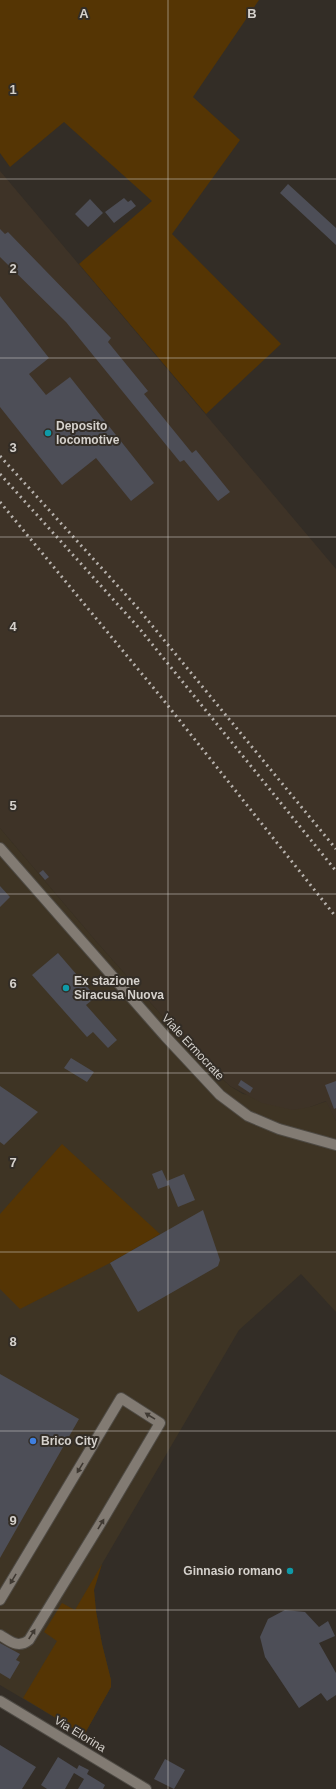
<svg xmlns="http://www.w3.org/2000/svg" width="336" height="1789" font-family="Helvetica,sans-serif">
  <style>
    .commercial { fill: #3e3424 }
    .built { fill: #3e3327 }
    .green { fill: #553504 }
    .building { fill: #4d4e57 }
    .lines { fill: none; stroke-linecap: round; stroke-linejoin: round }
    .service-casing { stroke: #4e4a44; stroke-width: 12 }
    .secondary-casing { stroke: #4e4a44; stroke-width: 12 }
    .service { stroke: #827b73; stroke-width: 10 }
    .secondary { stroke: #827b73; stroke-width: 10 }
    .rail { stroke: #b7b2ad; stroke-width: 3; stroke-dasharray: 2 4; stroke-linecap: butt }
    .oneway { fill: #3f3932 }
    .grid { fill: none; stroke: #d5d1cc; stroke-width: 1; stroke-opacity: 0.55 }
    .culture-dot { fill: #0f9aa8; stroke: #332d26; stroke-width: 1.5 }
    .shop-dot { fill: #3f7fe0; stroke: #332d26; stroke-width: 1.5 }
    .labels { text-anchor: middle; stroke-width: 4; stroke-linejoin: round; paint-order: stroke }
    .poi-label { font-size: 12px; font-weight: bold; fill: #d5d1cc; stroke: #332d26; text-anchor: start }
    .street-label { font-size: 12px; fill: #d5d1cc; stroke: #332d26 }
    .grid-label { font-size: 13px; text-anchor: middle; font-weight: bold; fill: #d5d1cc; stroke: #332d26; stroke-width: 4; stroke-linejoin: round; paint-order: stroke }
  </style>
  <rect width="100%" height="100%" fill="#332d26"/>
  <path class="commercial" d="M0,828L95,940L189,1046L230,1086L243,1094L310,1107L327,1101L336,1121V1312L301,1274L239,1330L102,1564L96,1579L94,1590L96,1611L102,1644L111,1680V1687L84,1735L0,1685Z"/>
  <path class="built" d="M0,171L336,569V1121L326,1101L310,1107L293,1110L262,1103L230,1086L189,1046L95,940L0,828Z"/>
  <path class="green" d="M0,0H259L193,97L240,140L172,234L281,344L206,414L79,264L152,201L64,122L10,167L0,153Z
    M62,1144L160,1234L110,1263L20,1309L0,1289V1214Z
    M102,1564L94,1590L96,1611L102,1644L111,1680V1687L84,1735L23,1698L57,1641L44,1632L62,1603L75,1610Z"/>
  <path class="building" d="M288,184L336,228V245L280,193Z
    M124,198L128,202L131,200L136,206L114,223L105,212Z
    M90,199L103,213L88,227L75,214Z
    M0,229L5,234L8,232L111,338L108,342L148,391L144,394L192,453L196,450L230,492L218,501L184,460L180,462L66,322L0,257Z
    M0,296L49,358L29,374L46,395L70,377L154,483L131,501L96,458L62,485L0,407Z
    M43,870L49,877L45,880L39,873Z
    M0,886L10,897L0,907Z
    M58,953L96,997L86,1005L117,1040L108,1048L93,1032L87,1037L32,975Z
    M71,1058L94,1072L87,1082L64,1068Z
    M241,1080L253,1088L250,1093L238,1085Z
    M336,1081V1108L334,1109L325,1085Z
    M0,1086L38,1112L4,1145L0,1142Z
    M162,1170L167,1181L184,1174L195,1200L178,1207L169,1185L158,1189L152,1174Z
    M203,1210L220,1260L218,1266L138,1312L110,1263Z
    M0,1374L79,1419L0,1558Z
    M285,1610L305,1612L319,1627L328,1621L335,1636L319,1643L336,1673V1695L327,1701L321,1693L299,1708L265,1657L260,1637L268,1619Z
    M0,1643L20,1654L16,1660L20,1662L10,1679L0,1673Z
    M0,1745L36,1767L22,1789H0Z
    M58,1757L77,1769L79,1765L89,1770L87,1774L105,1785L103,1789H78L84,1779L74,1773L65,1789H47L41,1785Z
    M165,1759L185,1770L174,1789L154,1779Z"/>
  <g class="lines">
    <g class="service-casing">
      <path id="service" d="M0,1600L121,1398L160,1423L99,1526L29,1640C18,1649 10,1641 0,1635"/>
    </g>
    <g class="secondary-casing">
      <path id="secondary" d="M0,848L165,1036L220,1095L248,1116L279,1129L336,1145
        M0,1701L146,1789"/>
    </g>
    <use href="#service" class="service"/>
    <use href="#secondary" class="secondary"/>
    <path class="rail" d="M0,456L136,606L336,849
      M0,474L139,628L336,871
      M0,502L161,697L336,917"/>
  </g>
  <defs><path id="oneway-solid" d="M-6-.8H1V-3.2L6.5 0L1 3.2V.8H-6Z"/></defs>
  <g class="oneway">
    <use href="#oneway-solid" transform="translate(150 1416) rotate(-148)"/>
    <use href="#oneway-solid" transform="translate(80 1468) rotate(121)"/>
    <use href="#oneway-solid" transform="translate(101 1524) rotate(-59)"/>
    <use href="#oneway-solid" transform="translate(13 1579) rotate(121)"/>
    <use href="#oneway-solid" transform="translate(32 1634) rotate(-57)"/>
  </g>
  <path class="grid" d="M168,0V1789M0,179H336M0,358H336M0,537H336M0,716H336M0,894H336M0,1073H336M0,1252H336M0,1431H336M0,1610H336"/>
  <g class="culture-dot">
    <circle cx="48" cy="433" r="4"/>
    <circle cx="66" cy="988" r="4"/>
    <circle cx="290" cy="1571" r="4"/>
  </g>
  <circle class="shop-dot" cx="33" cy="1441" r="4"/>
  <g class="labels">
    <g class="poi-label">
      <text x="56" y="430">Deposito<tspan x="56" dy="14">locomotive</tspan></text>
      <text x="74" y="985">Ex stazione<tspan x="74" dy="14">Siracusa Nuova</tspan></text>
      <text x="41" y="1445">Brico City</text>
      <text x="282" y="1575" text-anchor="end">Ginnasio romano</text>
    </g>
    <g class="street-label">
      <text transform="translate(193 1047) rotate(47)" y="4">Viale Ermocrate</text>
      <text transform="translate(80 1734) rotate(31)" y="4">Via Elorina</text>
    </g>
  </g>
  <g class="grid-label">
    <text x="84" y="18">A</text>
    <text x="252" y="18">B</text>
    <text x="13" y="94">1</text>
    <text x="13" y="273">2</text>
    <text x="13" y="452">3</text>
    <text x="13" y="631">4</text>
    <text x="13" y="810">5</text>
    <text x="13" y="988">6</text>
    <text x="13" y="1167">7</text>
    <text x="13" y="1346">8</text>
    <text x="13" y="1525">9</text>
  </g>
</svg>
